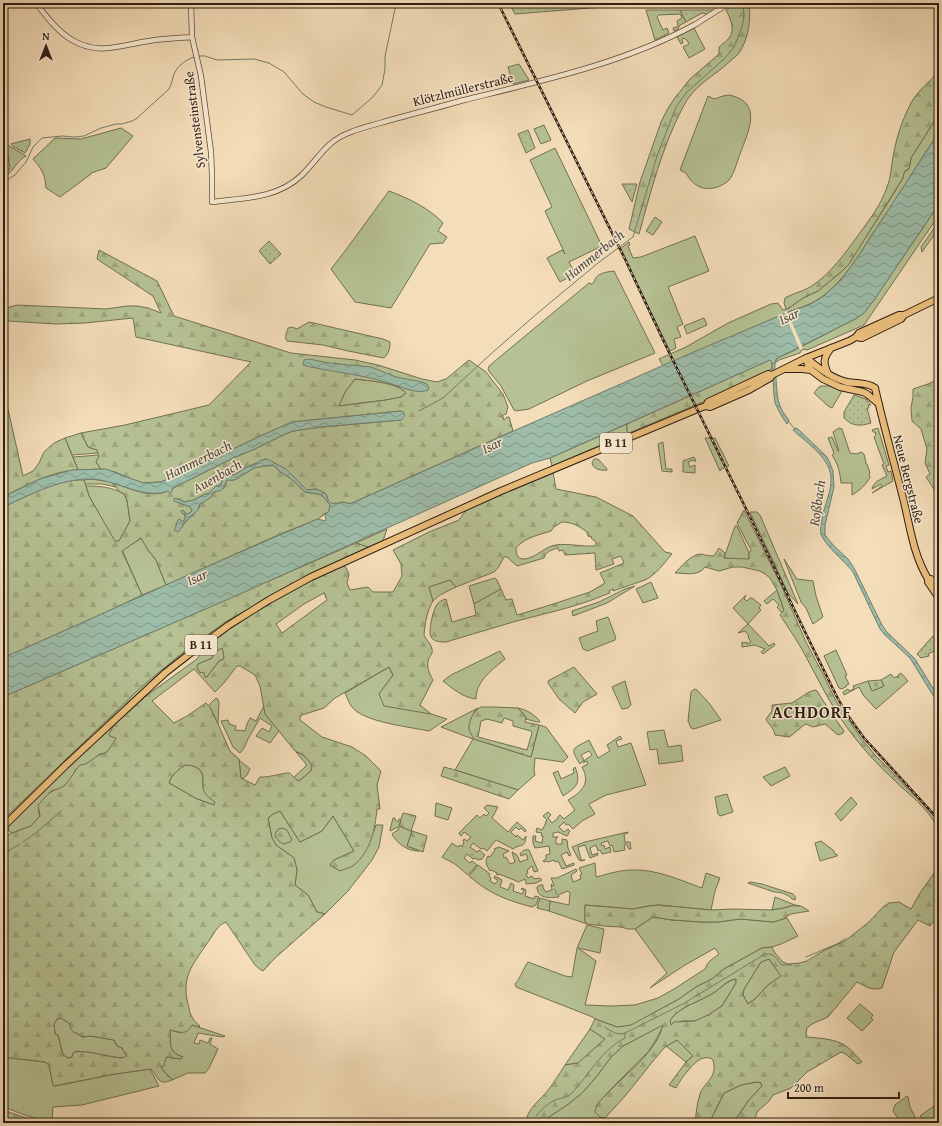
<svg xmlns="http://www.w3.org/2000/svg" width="942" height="1126" font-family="'Gentium Book Plus',serif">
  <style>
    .green { fill: #b6c294; stroke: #727054 }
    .forest { fill: url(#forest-firs); stroke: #727054; fill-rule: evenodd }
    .cemetery { fill: url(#cemetery-stones); stroke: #727054 }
    .park { fill: url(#park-dots); stroke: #727054 }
    .water { fill: url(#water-waves); stroke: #717d6d }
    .pier { fill: #f4deb9 }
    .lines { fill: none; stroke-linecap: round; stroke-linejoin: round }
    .stream { stroke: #717d6d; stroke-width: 1 }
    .tertiary-casing { stroke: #604d3c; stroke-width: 6 }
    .primary-casing { stroke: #2f1d13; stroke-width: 8 }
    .tertiary { stroke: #f8ead2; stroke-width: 4.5 }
    .primary { stroke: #eabf7c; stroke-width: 6 }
    .rail-casing { stroke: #2f1d13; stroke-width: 2.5 }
    .rail { stroke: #f8ead2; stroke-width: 1; stroke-dasharray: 3; stroke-linecap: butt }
    .labels { text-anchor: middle; stroke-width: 3; stroke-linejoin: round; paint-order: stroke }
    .shield { fill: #f8ead2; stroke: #6b5a4c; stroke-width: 1 }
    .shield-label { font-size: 12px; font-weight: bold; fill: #2f1d13 }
    .street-label { font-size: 13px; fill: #2f1d13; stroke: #f8ead2 }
    .water-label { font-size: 14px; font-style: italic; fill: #504d40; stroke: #f8ead2 }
    .district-label { font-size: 17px; font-weight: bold; letter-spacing: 1px; fill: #2f1d13; stroke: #f8ead2 }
  </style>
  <defs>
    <pattern id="forest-firs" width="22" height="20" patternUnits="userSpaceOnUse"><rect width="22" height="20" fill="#b6c294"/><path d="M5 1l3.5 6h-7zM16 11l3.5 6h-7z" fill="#9da67f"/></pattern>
    <pattern id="cemetery-stones" width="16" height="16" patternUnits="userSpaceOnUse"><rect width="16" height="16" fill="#b6c294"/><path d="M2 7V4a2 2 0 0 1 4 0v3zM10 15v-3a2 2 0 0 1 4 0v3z" fill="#9da67f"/></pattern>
    <pattern id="park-dots" width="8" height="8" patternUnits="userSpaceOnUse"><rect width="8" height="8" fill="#b6c294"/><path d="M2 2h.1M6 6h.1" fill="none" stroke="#9da67f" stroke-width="1.8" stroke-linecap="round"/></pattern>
    <pattern id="water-waves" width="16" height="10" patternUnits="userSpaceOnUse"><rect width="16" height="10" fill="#9dbda9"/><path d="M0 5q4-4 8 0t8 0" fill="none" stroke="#809988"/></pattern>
  </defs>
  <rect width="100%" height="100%" fill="#f4deb9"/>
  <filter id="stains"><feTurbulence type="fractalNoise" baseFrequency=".005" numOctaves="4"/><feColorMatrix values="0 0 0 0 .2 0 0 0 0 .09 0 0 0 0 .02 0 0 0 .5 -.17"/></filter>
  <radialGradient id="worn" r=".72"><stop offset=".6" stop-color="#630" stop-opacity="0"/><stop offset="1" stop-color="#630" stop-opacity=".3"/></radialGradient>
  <path class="green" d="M646,10H680L686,22L680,25L678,29L674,31L673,28L677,27L678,25L677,21L682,18L680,14L659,15L657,17L663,30L667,28L669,33L655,40Z
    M694,28L705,49L689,58L683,47L689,44L687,40L683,38L682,40L683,43L681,44L677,37Z
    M519,64L529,80L513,84L508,67Z
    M729,95C764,102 748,132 740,154C737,162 734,174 729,180C728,182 724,184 722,185C707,193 693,187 686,173L680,170L708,96L714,99L723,96Z
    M939,118V132C916,166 895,202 871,236C858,257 844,280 824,295C814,303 803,307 791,311L663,366L659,359L686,347L728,323L771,304L778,303L783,310L789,308L803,298L818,291L842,271L869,232L889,201L903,178L904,172L909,169L911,158L935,120Z
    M544,125L551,140L541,144L534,129Z
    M121,128L133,136L106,168L91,173V174L60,197L46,188C45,174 42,169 33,159L55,138L81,139Z
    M6,144L26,156C16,161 13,173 3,178V176L10,168Z
    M555,148L602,246L569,262L575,274L560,282L547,258L562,250L565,254L545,211L552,207L530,160Z
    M389,191C408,198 429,208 443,223L438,231L447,237L443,243L430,244L391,308L355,302L331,269L345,251Z
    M939,204V215L864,325L807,350L804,349L801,351L800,353L779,360L775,363L777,358L791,352L855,319L864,313L874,300Z
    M655,217L662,222L653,235L646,231Z
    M939,221V228L922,252L921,247Z
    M695,236L709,271L668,287L683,324L677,327L681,337L674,339L676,348L670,351L620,249L629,242L630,245L628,246L633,258L641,257Z
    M614,271L655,353L587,381L529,409L516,411L514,410L501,386L488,370L489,366L589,283L592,284L594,282C596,273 606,272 614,271Z
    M704,318L707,325L687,334L684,326Z
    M355,379C369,381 397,382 406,393L401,397L386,400L338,406L345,392Z
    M821,386H830L842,391L832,408L828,406L814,393L819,387Z
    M627,424V431L629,433L552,466L550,458Z
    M839,428L842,429L850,453L856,454L862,452L863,454H864L866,462L865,463L867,464L870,473L869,474L870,477C867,484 859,491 852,495V483H841C840,472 838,464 832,455L834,453L828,438L832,437L838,451H839L833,432Z
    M878,428L889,465L886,466L888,472L891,471L893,481L872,493L882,486L881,484L872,489C874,481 880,480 887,476L882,465L884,464L874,437L876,435L875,432H873L872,430Z
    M81,433L88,447L97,450L98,453L72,455L65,438Z
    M705,438H715L729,466L721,469L720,471Z
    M663,442L666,469H672V472L662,471L658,444Z
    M99,455L100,456L96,462L101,469L78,470L73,457Z
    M694,457L696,461H694L693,460L688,462L690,467L695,465V473L683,472V461Z
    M594,459H598L607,469V470C601,471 593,469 592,463Z
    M91,479L111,482L116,487L102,484H85L84,480Z
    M86,486C100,486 112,487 124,494L127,500L130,521L119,541L115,542L89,496Z
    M735,526H737L749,553V560L724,558Z
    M387,529L383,541L368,547L356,543Z
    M142,538L148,550L156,560L166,585L142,595L122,550Z
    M784,559L797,579L813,581L816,596L823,617L813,624L806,608L801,602Z
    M495,578L497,580L501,589L474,604L469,586Z
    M450,580L456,587L440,595L433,601L428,587Z
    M651,582L658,598L643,603L636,589Z
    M635,586L607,603L573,616L572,611L599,602L625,589Z
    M777,590L784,611L781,612L777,607L779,605L773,599L767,604L764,601Z
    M746,595L744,599L747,601L750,598H752L761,605L759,608L761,610L748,624L769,646L774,643L775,645L763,654L761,652L765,649L755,645L742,647V642L744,643L747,642V644L751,642L748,637L749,636L745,631L738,633L748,624L733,608Z
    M268,598L163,671L111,718L3,824V820C56,770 105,715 162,669C183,652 205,635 228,620C241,612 254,606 268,598Z
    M608,617L616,638L615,639V640L587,651L583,649L579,638L598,631L596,621Z
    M222,648C223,650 224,656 224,659L219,661L207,677H205L200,673L197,668L198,664L212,658L215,652Z
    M836,650L847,675L845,676L849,684L846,685L847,686L842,689L839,688L824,656Z
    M500,651L505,659C492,670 476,681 476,699C464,698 453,689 443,681L451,675Z
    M389,667L393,675L379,694L431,714L447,719L429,731C410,727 363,722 352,707C349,703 347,697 345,693Z
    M901,673L908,681L876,709L863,695L859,687L844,695L843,692L848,689L849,691L854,689L853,686L868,681L872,691L884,686L881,680L891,674L894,678L897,676L898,678L899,676L898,675Z
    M625,681L631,705L628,708L622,709L612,687Z
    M696,689L709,703L721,720L694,729L691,728L688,721L691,692L693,690Z
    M217,698L219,702L218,724L210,707L208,706L215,699Z
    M264,706L265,714L279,731L270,743L256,736L262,728L269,732L272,726L260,718L248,739L244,748L240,753L233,747L221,721L228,720L229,724H231V725L236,726L235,730L245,731L247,724L250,718L256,721Z
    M478,708L474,712V739L531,757L539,725L546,727L568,757L563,762L535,758L534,770L535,775L518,790L455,770L473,739L441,727Z
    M518,708C527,710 536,715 540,722H537L526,719V717Z
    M114,725L111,731L110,736L116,738C115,742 109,749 106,753L100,754L85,765L76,769L71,779L64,786L59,789L51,791L44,799L38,811L40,816L31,826L12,833L9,831L8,827L10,824L110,727Z
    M664,730L668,747L681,745L683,761L659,764L657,749L650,750L647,732Z
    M620,736L622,739L616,741L618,747L631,743L646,785L606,795L589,804L595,814L582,821L573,829L568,824L566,825L564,822L559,827L564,832L568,829L570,831L567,836L558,832L553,833V837H558L556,838V844H562V839L567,840L568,848L571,855L569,856L567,852L561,855L566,866L574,863V865L562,869L558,861L555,862L554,860L548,862L547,861L544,862L543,861L546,859V855L550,854L549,846L535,848L533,843V836H536L535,841L542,843L543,836H541L542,833L536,832L537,828L542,830L546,823H545L547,820L543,816L548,812L551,815L548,818L552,823L558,818V817L560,815L564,819L575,810L568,800C582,792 591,783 582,767L588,764L587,761L583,763L585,760L592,755L589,751L581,755L584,760L580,764C569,747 573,749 589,740L598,758L610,751L607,745Z
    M296,752C303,754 309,760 312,766L311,771L299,781L293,778L306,766V764Z
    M239,760L250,769L247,775L243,779L241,778Z
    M185,765C194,765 202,768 203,778C203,780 203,782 203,784C204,792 210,798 215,802L214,805L197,799L169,783C171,775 179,769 185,765Z
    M575,767C582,784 575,788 563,796L553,773L558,771L561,779L574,773L573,769Z
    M785,767L790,776L771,786L763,777Z
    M727,794L733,812L720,816L718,814L715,797Z
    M851,797L857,804L841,821L835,814Z
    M436,803L452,808L448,820L435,816Z
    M487,805L498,807L492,818L508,832L517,822L526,830L525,832L521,828L519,830L516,827L511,832L516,837L517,835L523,840L526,836C525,849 521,843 513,849L496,840L487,851L483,848L481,849L473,843L470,847L477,852L479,850L485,855L481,860L480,859L478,860L475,858L473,859L467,854L464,858L470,863L472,861L477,865L468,875L455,864L442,857L452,843L458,847L460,845L462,847L464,842L463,841L464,839L467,841L471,837L464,832L461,836L459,833L477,815L480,818L484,814L486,816L489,813L484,808Z
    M280,811L300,842L322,831L333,816L354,851L334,860L330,865L340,871L374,831L376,825H383L379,847L372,860L348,891L325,914L317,912L308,895L295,885L297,870L294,858L276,845L272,838L268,818L273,814Z
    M393,818H395V820L398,822L399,819L401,820L399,826L412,831L407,846L419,851C409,852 396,843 392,834L399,829L398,827L390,831V830Z
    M628,832V833L624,834L625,842H630L631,849H629L626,844H624L625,850L614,852L612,845L610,846L608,841L601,843L602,846L604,845L605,849L610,847L611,852L602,854L600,850L598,851L596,845L590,848L592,855L598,853V855L590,858L585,845L578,847L581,860H585L581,861L579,860L572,847L585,842Z
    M821,841L833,850L836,855L837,854V856L820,861L815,843Z
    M499,847L509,851L503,854L504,858L506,857L510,864L515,862L512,852L517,855L520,862L528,859L526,854L521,856L520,854C522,851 524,849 529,850L538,871L534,872L532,866L529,868V869L527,870L528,873L526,874L528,878L532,876L534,879L540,878L542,880L536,883L526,884V882L525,879L519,882L499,874V875L496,874L497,873L491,870L490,871C487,866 484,862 488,856L490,857L495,850L494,849Z
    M595,863L596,877C608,874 620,870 632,870C656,869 680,880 702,888L706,873L720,878L715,891L711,910L659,905L649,906L633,909L585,905V921L587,924L549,911L550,901L569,905L570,893L568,891L558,895L559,897C550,898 537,899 537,887L540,885H543V888L546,892L552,890L551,884L553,886L554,885L551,878H557L576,869L577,871L571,875L573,882L581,879L580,875L582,874L579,868Z
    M478,865L490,874L489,876L491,878L490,881L495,884L498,880L494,878L495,876L502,880L500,887L508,890L511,883L514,885L513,891L522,894L524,890L521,889L522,888L526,890L525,896L534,899L535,896L539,897L536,905L532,907C506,900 490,894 469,876Z
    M750,882L762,884L793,894C795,896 796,898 795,900L792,899C788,894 780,892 774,892L748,883Z
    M775,897L795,905L784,908L772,910Z
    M653,917L672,920L701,922H718L740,919L773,922L787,918L798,936L781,944L772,947L762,948L724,969L712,979L696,987L679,999L631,1026L617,1027L598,1020L590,1016L516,987L515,984C520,979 523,969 528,962L565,976L572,977L577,948L587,925L604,929L600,953L578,948L596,961L585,1005L611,1006L635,1005L658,998L674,989L705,969L708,963L711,960L719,954L715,948L685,965L650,988L667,973L635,929Z
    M769,959L782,976L768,985L756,998L748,1004L743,995L744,989L761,962Z
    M736,979V983L722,1006L711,1013L710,1015L695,1021H682L671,1025L670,1021C677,1007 702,1001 715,992C722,987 727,981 736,979Z
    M860,1004L873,1015L871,1018L873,1020L862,1031L847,1018Z
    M61,1018L70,1024L71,1029L79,1035L82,1037L91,1036L114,1040L117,1046L122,1048L126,1055L123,1058C107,1057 92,1052 76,1051L72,1057L68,1058L63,1055L58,1035L55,1034L54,1024L57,1019Z
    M664,1024L657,1038L648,1052L611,1089L596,1106L600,1117L605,1118L596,1123H540L570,1103L583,1092L597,1076L611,1057L623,1046Z
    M192,1025L225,1036L222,1037L198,1033L194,1043L199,1044L200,1040L208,1043L210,1038H212L210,1044L218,1049L209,1068L205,1073H188L172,1080C168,1074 163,1072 160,1066L166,1057L181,1059L183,1057C167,1051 171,1045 170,1030L181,1033Z
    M590,1029L605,1039L579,1063L565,1065Z
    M677,1040L693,1056L686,1062L666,1046Z
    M3,1057L45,1062L49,1065L53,1085L55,1086L115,1074L150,1069L159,1086L82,1105L53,1107L52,1121C34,1119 20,1114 3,1106Z
    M757,1082L761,1083L762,1086L749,1100L733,1123H709L724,1093L741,1085Z
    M907,1096L908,1097L910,1107L918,1123H901L893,1111L895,1105Z
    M934,1106L939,1114V1121L936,1123H924L920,1116Z"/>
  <path class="forest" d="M736,3H749C751,20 749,38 739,53C736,57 730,61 726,65C708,80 694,86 683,107C662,147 651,191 639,234L629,229L640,182L661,122L667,110L674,99L690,79L719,54V47C722,44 726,42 729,38C736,30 730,18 726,10Z
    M939,71V118L935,120L911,158L909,169C904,170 904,173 903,178L849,264L842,271L818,291L803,298L789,308L786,309L784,303L785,298C793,293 802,292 810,287C830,275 846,252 859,234C870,219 881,205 887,187C891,178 891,167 893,157C896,139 902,120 911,103C918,90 930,82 939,71Z
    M99,250L157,281L174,316L291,353L355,360L378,365L422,379L437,382L446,379L469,360L486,372L503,394L508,407L506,414L501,416V417H504L503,419L504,420L507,417H509L513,431L350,504L343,502L334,504L331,503L328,500L326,494L316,489L307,490L286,469L265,459L245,468L236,474L231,475L222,479L221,485L216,486L208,494H205L194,500L184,502L180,499H176V501L190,507L192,510L191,512L188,514L185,513L183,510V514H185V519L183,522L179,519L176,524L182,526L199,508C200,499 216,491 224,488L227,480H234L238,478L254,468L264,466L272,465L276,467L279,471L290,478L305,492L318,494L322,495L330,505L329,511L318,519L278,535L166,585L156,560L148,550L141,538L122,551L142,595L100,615L3,658V507C28,496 56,479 84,480L89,496L115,541H119L130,521L127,500L124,494L119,491L111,482C129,488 150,499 168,491L170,493L172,489L175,487L233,458L255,449L283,435L293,431L321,427L401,420L404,413L401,411L292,422L256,438L183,473L161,482L143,483L134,480L115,472L101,469L96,462L99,456L97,450L88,447L81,433L125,425L209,405L251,362L136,337L133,318L85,323L56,324L8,321L3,322V309L17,305L106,309L127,306H137L148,308L161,313L153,296L97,259ZM355,379C369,381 397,382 406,393L401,397L386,400L339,406L345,392Z
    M309,322L383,339L390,342C390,349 389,353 384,358L348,351L323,345L287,341C284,337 287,332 288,328L292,327L297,329Z
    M770,360L772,362V369L705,401L629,433L627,431V424Z
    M939,379V497L926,477L930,474L925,463L927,449L921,429L912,421L911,408L913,397V389L928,384Z
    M8,409L23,476L33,471L39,463L44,452L54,443L65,438L78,470C51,471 27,485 3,497V413Z
    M553,472L556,489L596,497L633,516L665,552L670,553L672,554C664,563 656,575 645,580L613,591V589L609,591L610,593L589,601L567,608L513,622L446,642C441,642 434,642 431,637C428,632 433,611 436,606C438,602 442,600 446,599L452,622L476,615L474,604L501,589L506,600L512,599L517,615L547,606L590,592L605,583L600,573L624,563L621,556L612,559L614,564L596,570L595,553L565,555L563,550L559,551L558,548C552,550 546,551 544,558L517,566L507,557H504L498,568L494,572L456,587L450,580L429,587L433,601C427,611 425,623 424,635C426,640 431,643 432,649C433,653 431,655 429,658C426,666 429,673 433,680L420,705L431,714L384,706L379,694L393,675L389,667L335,698L324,708L302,715L300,717V720L322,737L352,747L366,756L381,771L377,785L380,809H377C375,829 371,851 354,865C351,868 344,869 340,871L330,865L334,860L354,851L333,816L322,831L300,842L280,811L273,814L268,818L272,838L276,845L294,858L297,870L295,885L308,895L317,912L325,914L275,958L263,971L261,970L255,965L226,922C217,925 214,934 208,942C192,966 180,977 189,1008C190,1015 194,1022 200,1026L199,1027L192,1025C186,1036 180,1032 170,1030C171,1044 167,1052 183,1057L181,1059L166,1057L164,1066L161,1067C163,1072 168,1075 172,1080C158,1086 159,1078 151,1069L115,1074L54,1086L53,1085L49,1065L45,1062L3,1057V838L12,833L31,826L40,816L38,805C42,801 46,795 51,792C55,789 61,789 65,785C71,779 74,771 80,765C90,765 95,754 106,753C109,749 115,741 116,738L110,736L109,734L114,725L146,696L197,659L204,649L231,628L255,612L298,587L340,567L345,566L349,574L347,583L350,590L368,587L373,592H393L402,576L401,564L393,550L429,532L459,520L466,510ZM562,522C572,522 579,526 587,532L588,536L592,537L591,538L596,542V544L595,546C583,547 561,542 552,546C542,549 534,559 523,559C517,559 516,553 516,548C525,537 539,535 551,531L554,527ZM324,593L327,600L282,633L276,624L304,604ZM222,648C223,650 224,656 224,659L219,661L207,677H205L204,672L200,673L197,668L198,664L212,658L215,652ZM237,666H240L255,675L260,686L265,714L295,751C303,754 309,759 312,766L311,771L299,781C293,778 293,775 289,773C287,772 267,778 260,777L255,785L241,778L239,759L230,751L218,724L210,707L206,703L187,716L174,723L152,701L194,669L215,692L224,683ZM185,765C194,765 203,768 203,778C203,783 202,787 204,791C206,796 211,799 215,802L214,805L197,799L169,783C171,775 179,769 185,765ZM61,1018L70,1024V1027L74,1033H77L82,1037L91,1036L114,1040L117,1046L122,1048L126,1055L123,1058C111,1058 81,1048 73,1053L72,1057L68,1058L63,1055L62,1052L58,1035L55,1034L54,1024L57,1019Z
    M744,510L781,585L806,642L824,676L836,701L860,737L875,755L920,801L939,822V830C925,804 911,797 892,778C879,766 866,752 855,738C833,711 819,681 803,651C796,639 788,627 780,615L784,610L777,590L770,578L765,574L760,571L742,567H733L719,571L705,567C698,577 685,573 675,573C681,567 691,554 701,554C705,555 709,556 714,556L719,548L725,553L724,558L749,559V553L751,550L737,523Z
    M750,512H757L760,515L798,604L788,593Z
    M356,543L368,547L310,574L268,598L227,621L186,650L140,688L3,820V697Z
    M574,667L597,694L583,702L575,713L559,699L548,683V681Z
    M815,690L817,691L829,710L844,731L843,733L838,735L825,724L813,727L806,724L804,725L792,735L789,737L775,735C773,726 770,727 766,719L772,711V705L792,703L809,692Z
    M481,707H494L518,708L526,717L525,722L539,725L531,757L474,739C472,736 470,732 469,730C468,722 474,710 481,707ZM504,718L513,721V726L531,731L532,733L527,750L478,737L481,721L487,719L502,723Z
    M444,767L455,770L518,790L509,799L441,776Z
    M403,813L416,816L411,831L399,826Z
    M282,828L287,830L292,840L290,842L283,844L279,841L275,836L276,832L278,829Z
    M412,831L427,836L423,852L407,846Z
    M939,866V894L935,900V905L939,908V915L930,926L918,920L894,952L882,988C871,991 867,987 857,982L828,1017L812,1024L807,1028L806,1033L807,1037C819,1038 836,1039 846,1046C852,1050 857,1057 862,1062L858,1064L844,1053L841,1052L807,1072L791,1088L773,1095L769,1101L757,1112L756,1116L750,1123H733L749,1100L762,1086L761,1083L757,1082L741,1085L724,1093L709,1123H695C696,1115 697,1102 700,1094C705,1081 718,1078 713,1060C711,1058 708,1057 704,1058C695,1059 680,1080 676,1088L669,1085L686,1062L693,1056L677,1040L665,1047L653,1061L626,1095L605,1118L600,1117L595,1112C596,1104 601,1100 607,1094C626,1073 656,1053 663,1025L623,1046L611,1057L597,1076L583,1092L570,1103L540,1123H526C526,1109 542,1099 549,1089C555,1081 560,1073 565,1065L578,1063L605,1039L590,1029L595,1019L617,1027L631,1025L679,999L696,987L712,979L724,969L762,948L772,947L775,953L783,962L788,964L799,963L807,961L823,951L845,941L869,922L883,907L889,903L899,902L911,909L920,893ZM769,959L781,976L768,985L756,998L748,1004L743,995L744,989L761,962ZM736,979V983L722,1006L711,1013L710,1015H708L695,1021L674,1022L671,1025L670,1021C677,1007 702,1001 715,992C722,987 727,980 736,979Z
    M585,905L633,909L649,906L659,905L711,910L733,909L772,910L784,908L795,905L801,906L809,911L791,914L783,919L773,922L740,919L718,922H701L672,920L653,917L635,929H628L621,927L603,926L587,924L585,921Z
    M3,1110L32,1120V1123H3Z"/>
  <path class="cemetery" d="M881,680L884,686L872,691L868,681Z"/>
  <path class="park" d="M509,3H641V4L515,14Z
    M680,10H713L707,14L702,13L686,22Z
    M528,130L535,148L526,153L518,134Z
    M30,139V144L25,153L14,147L11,144Z
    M622,184H637L632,202Z
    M269,241L281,254L270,264L259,251Z
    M854,395L866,399L871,405H868L869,408H867L871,423C860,426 853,427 844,418V412Z
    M934,636L939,642V649L928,654L929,656L921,658L917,654L932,637Z
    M540,898L550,901L549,911L537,908Z"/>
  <path class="water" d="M939,132V204L874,300L864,313L855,319L776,359C774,366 775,371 776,378C777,395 777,407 789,420L787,424L781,415L775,403L774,395L772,362L770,360L550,458L532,463L240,594L3,697V658C105,613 206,566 308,523L318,519L325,521L326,520L325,515L329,511L330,505L322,495L318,494L305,492L290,478L279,471L276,467L272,465L264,466L254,468L238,478L234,480H227C222,489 225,490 214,492L210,498L200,504L198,510L184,523L179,531L178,532L174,530L176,526V524L179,519L183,522L184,521L186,517L185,514L182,513L181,511L183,510L185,513L188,514L191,512L192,510L190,507L174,501V498L180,500L184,502L194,500L205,494H208L216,486L221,485L223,478L236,474L245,468L256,464L259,461L267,459L286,469L307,490L316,489L323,492L326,494L328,500L331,503L334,504L343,502L350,504L518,429L696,351L791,311L809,305L824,296L841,280L859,255Z
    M309,359L329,363L371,367L396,377L422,382L427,384L429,388L428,390C420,394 406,389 398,386C368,375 337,373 306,366L303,365L304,360Z
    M401,411L404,413C405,416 404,418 401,420L321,427L293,431L283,435L255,449L233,458L175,487L172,489V492L170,493L168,491C146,500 118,481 93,479C61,478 32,494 3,507V497L40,479L72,470L106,469L143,483L161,482L183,473L256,438L292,422Z
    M796,428L798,429L827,457L829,461L833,471L834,487L825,525V535L834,546L848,559L854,568L882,625L887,632L915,659L939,698V705L910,658L885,635L880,629L853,572C845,561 825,546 821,534C819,527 823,517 824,510C827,500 831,490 831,480C832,459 807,443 793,430Z"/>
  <path class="pier" d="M787,311L803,348L800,350L784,312Z"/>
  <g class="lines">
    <path class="stream" d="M199,56H205L217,60L254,59L269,63L284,72L303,94L314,102L326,107L352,115L373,97L382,85L385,69V56L395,9L400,3
      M935,88L939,85
      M3,182L15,175L20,169L26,162L33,147L42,138L62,136L75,137L84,136L101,128L116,124H122L132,121L136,119L169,89C172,84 172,79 174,74C178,65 186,60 194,57
      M419,411L443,398L493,352L539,312L598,263L633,237L657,156L676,107L687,92L726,57L734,47L742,27L744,16L743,3
      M788,421L795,429
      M23,842L37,832L61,811
      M3,854L20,844
      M472,854V855
      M554,889L556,891V894
      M806,957L839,943L846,938
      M605,1027C610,1031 618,1036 625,1033L681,1005L765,954C775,953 776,959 782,965H792
      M536,1116C541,1110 547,1104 555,1100C560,1098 567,1098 572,1093C589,1075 601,1050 625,1038V1033"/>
    <g class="tertiary-casing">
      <path id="tertiary" d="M36,3C46,16 57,31 72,40C99,56 121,45 149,41C163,38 178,38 192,37
        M191,3L192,37L201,76L211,152L212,176V202C243,198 277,199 302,175C320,157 326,141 351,132C361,128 370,126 380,123C408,115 436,108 464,100C542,81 625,63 696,24C707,17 718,10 729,3"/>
    </g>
    <g class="primary-casing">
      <path id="primary" d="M856,337L862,338L901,319L904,315
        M806,358L808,365L811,370L823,379L840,387L863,392L867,394L879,404
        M806,358C819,368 831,378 847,382C856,384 867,382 875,388
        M786,369H802L811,370
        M828,374C823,362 823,359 831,348
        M875,388C883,423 893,459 902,494C910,524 912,552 928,579V582L939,598
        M706,406L708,402L768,374L772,375
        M928,579H931L939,590
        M3,827L66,765L165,673L188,655L229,625L269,600L311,577L501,491L700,408L706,406L710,407L749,390L770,378L772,375L806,358L849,341L856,337L859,333L899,315H904L939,298"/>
    </g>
    <use href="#tertiary" class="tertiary"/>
    <use href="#primary" class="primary"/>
    <g class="rail-casing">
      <path id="rail" d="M498,3L625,259L665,344L752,521L806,634L837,697L846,713L864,738L939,820"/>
    </g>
    <use href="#rail" class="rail"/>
  </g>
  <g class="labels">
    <g class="shield">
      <rect x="600" y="433" width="32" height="20" rx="3"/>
      <rect x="185" y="635" width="32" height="20" rx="3"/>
    </g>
    <g class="shield-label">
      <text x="616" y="447">B 11</text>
      <text x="201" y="649">B 11</text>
    </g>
    <g class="street-label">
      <text transform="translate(463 89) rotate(-14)" y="5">Klötzlmüllerstraße</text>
      <text transform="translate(194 120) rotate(-97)" y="5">Sylvensteinstraße</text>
      <text transform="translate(909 479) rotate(76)" y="5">Neue Bergstraße</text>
    </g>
    <g class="water-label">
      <text transform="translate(594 255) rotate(-39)" y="5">Hammerbach</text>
      <text transform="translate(789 316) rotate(-26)" y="5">Isar</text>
      <text transform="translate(492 445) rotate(-25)" y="5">Isar</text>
      <text transform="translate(198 460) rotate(-26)" y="5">Hammerbach</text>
      <text transform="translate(217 476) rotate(-30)" y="5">Auenbach</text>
      <text transform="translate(817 503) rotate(-82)" y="5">Roßbach</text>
      <text transform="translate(197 577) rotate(-24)" y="5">Isar</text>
    </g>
    <g class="district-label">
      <text x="812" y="718">ACHDORF</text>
    </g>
  </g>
  <rect width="942" height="1126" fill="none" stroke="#f4deb9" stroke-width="16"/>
  <rect x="4" y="4" width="934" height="1118" fill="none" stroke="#2f1d13" stroke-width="2"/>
  <rect x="8" y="8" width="926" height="1110" fill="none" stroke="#2f1d13"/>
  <g transform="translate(46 46)" stroke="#f8ead2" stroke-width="3" paint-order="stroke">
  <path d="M0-3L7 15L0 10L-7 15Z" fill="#2f1d13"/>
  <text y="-6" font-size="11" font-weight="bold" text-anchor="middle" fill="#2f1d13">N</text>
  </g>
  <path d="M788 1092v6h111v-6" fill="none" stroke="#2f1d13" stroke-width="2"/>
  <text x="794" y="1092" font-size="12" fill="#2f1d13" stroke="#f8ead2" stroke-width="3" paint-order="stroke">200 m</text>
  <rect width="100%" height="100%" filter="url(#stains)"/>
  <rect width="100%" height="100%" fill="url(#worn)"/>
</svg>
